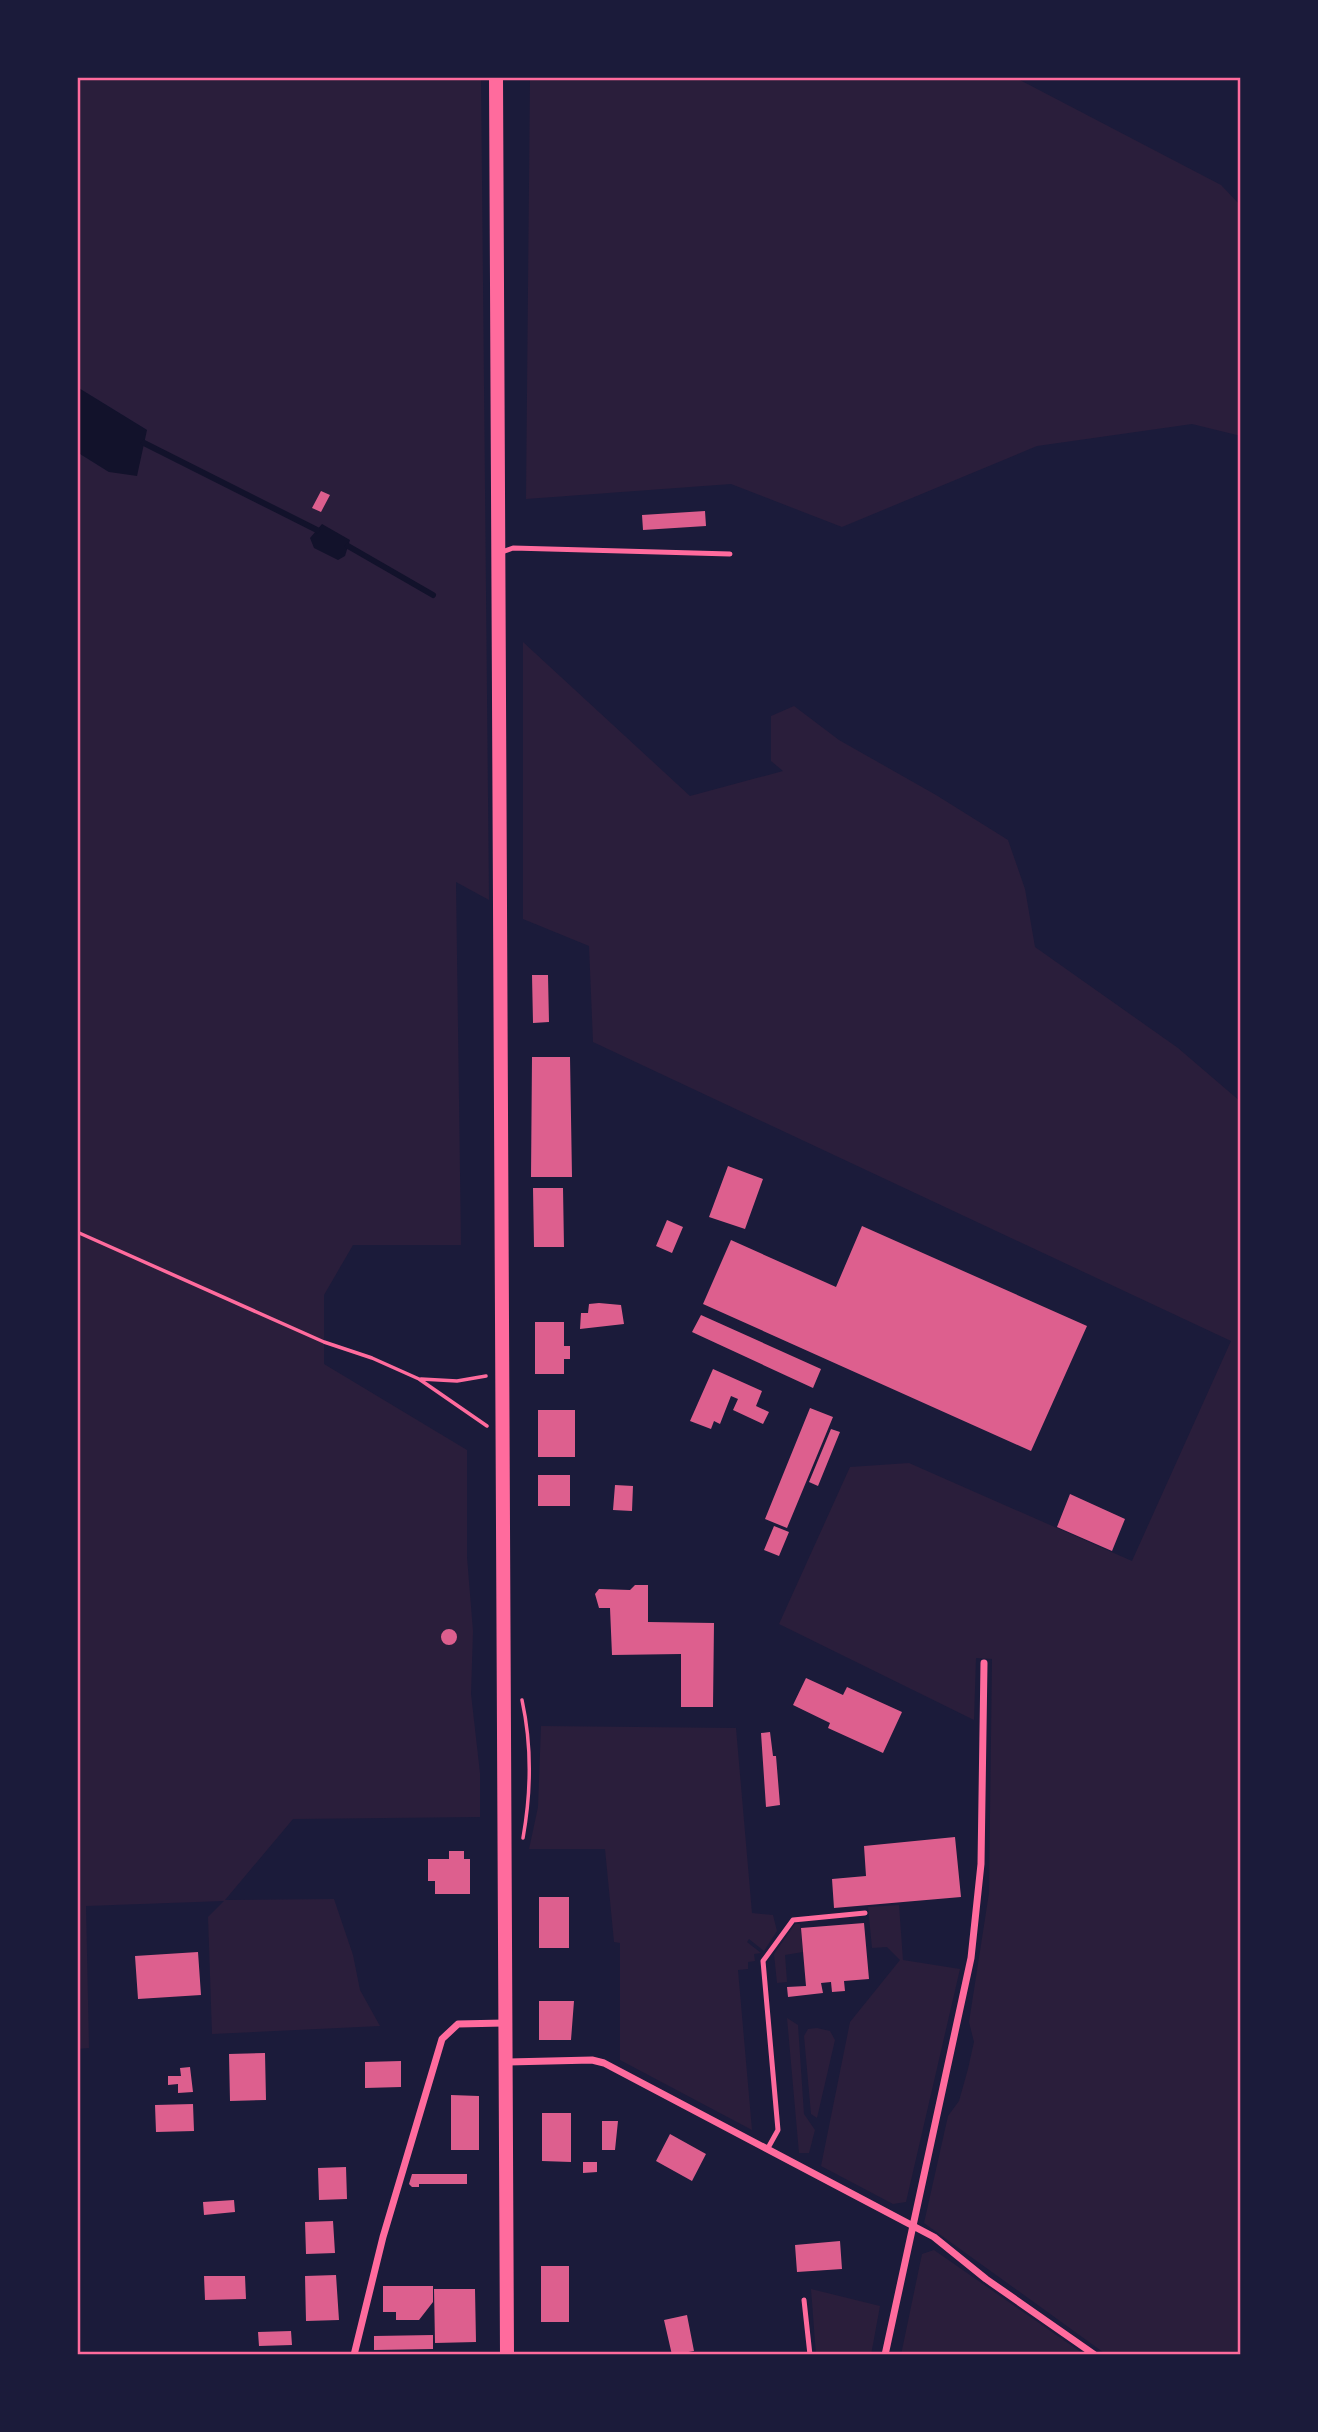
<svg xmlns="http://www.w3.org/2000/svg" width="1318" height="2432" font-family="Bitter,serif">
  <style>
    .green { fill: #2a1e3b }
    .water { fill: #12122b }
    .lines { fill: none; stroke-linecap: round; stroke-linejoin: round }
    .stream { stroke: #12122b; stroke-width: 6 }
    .building { fill: #dd5f8e }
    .path { stroke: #ff6b9d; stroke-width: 3.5 }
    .service { stroke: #ff6b9d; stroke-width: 5 }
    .minor { stroke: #ff6b9d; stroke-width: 7 }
    .secondary { stroke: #ff6b9d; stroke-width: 14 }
    .neatline { fill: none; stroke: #ff6b9d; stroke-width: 2.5 }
  </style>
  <rect width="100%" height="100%" fill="#1b1b3a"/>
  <path class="green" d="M77,77H481L489,900L456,882L461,1245H353L324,1295V1364L467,1450V1557L473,1631L471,1694L480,1773V1817L293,1819L225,1900L334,1899L353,1955L360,1990L380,2026L212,2034L208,1917L224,1901L86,1906L89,2048L77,2049V452L109,472L147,430L77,387Z
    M530,77H1014L1221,185L1241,206V436L1192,424L1037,446L842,527L731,484L526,499Z
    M523,642L690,796L783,771L771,761V716L794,706L839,740L936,795L1008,840L1025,889L1035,947L1178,1048L1241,1102V2355H1107L924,2223L948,2116L959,2101L968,2069L974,2042L969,2022L989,1893L992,1659L976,1658L974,1720L779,1624L850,1467L909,1463L1132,1561L1231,1341L593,1042L589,946L523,919Z
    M541,1726L736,1728L752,1913L773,1915L777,1931L764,1951L749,1939L747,1942L761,1953L754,1954L755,1961L748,1962V1969L738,1970L752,2130L620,2060V1943L614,1942L605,1849H529L538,1807Z
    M899,1905L903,1960L960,1969L906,2202L893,2204L821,2166L850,2022L900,1960L887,1947L872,1948L868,1907Z
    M795,1924H800L803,1952L785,1955L787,1982L777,1983L774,1954Z
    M787,2018L798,2025L804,2114L815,2130L809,2153H799Z
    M817,2028L830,2031L835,2040L817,2118L811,2114L804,2036L808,2029Z
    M934,2250L1085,2355H901L922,2254Z
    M811,2289L880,2306L871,2355H816Z"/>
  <path class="water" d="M77,387L147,430L137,476L109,472L77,452Z
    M322,524L350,540L345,556L338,560L314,548L310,538Z"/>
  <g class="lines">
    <path class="stream" d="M144,443L317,530
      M348,546L433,595"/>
  </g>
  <path class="building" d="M321,491L330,495L321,512L312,508Z
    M705,511L706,526L643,530L642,515Z
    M532,975H548L549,1022L533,1023Z
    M532,1057H570L572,1177H531Z
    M728,1166L763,1179L745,1229L709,1217Z
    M533,1188H563L564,1247H534Z
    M667,1220L683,1227L672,1253L656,1246Z
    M862,1226L1087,1326L1031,1451L703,1304L731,1240L836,1287Z
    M599,1303L621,1305L624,1324L580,1329L581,1313H588L589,1304Z
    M701,1315L821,1369L813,1388L692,1332Z
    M535,1322H564V1346H570V1359H564V1374H535Z
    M713,1369L762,1391L756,1406L769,1412L763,1424L733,1410L738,1399L731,1396L720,1424L714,1421L711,1429L690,1421Z
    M810,1408L833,1417L787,1528L765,1519Z
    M538,1410H575V1457H538Z
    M831,1429L840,1432L818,1486L809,1482Z
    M538,1475H570V1506H538Z
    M615,1485L633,1486L632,1511L613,1510Z
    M1070,1494L1125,1519L1112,1551L1057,1527Z
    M774,1526L789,1532L779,1556L764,1550Z
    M635,1585H648V1622L714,1623L713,1707H681V1654L612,1655L610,1608H599L595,1594L599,1589L630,1590Z
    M441 1637a8 8 0 1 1 16 0a8 8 0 1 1-16 0Z
    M806,1678L843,1695L847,1687L902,1712L883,1753L828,1728L830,1723L793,1705Z
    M770,1732L773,1756H776L780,1805L766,1807L761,1733Z
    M955,1837L961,1897L834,1908L832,1879L866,1876L864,1846Z
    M449,1851H464V1859H470V1894H435V1881H428V1859H449Z
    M539,1897H569V1948H539Z
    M864,1923L869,1979L844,1981L845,1991L832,1992L831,1982L821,1983L823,1993L788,1997L787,1987L806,1986L801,1928Z
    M198,1952L201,1995L138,1999L135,1956Z
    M539,2001H574L571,2040H539Z
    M265,2053L266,2100L230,2101L229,2054Z
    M401,2061V2087L365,2088V2062Z
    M190,2067L193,2092L178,2093V2084L168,2085V2076H181L180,2068Z
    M451,2095L479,2096V2150H451Z
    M193,2104L194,2131L156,2132L155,2105Z
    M542,2113H571V2162L542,2161Z
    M602,2121H618L615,2150H602Z
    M670,2134L706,2154L692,2181L656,2161Z
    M583,2162H597V2172L583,2173Z
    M346,2167L347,2199L319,2200L318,2168Z
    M412,2174H467V2184H419V2187H412L409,2184Z
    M234,2200L235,2212L204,2215L203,2202Z
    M333,2221L335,2253L306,2254L305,2222Z
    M840,2241L842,2269L797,2272L795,2245Z
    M541,2266H569V2322H541Z
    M336,2275L339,2320L306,2321L305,2276Z
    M204,2276H245L246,2299L205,2300Z
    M383,2286H433V2302L419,2320H396V2312H383Z
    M434,2289H475L476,2342L435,2343Z
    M687,2315L694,2351L672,2355L664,2320Z
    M291,2331L292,2345L259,2346L258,2332Z
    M433,2335V2349L374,2350V2336Z"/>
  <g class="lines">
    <path class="path" d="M77,1232L324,1342L372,1358L419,1379L487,1426
      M421,1379L457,1381L486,1376
      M522,1700C532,1746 531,1793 523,1838"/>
    <path class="service" d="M499,553L513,548L730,554
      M768,2148L778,2130L763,1961L793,1920L865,1913
      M804,2300L810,2355"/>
    <path class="minor" d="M505,2062L592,2060L604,2063L934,2237L986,2279L1095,2355
      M354,2355L383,2237L442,2039L458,2024L504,2023
      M885,2355L971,1958L981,1864L984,1663"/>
    <path class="secondary" d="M496,77L507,2355"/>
  </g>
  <rect width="1318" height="2432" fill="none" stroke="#1b1b3a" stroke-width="158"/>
  <rect x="79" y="79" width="1160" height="2274" class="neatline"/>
</svg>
